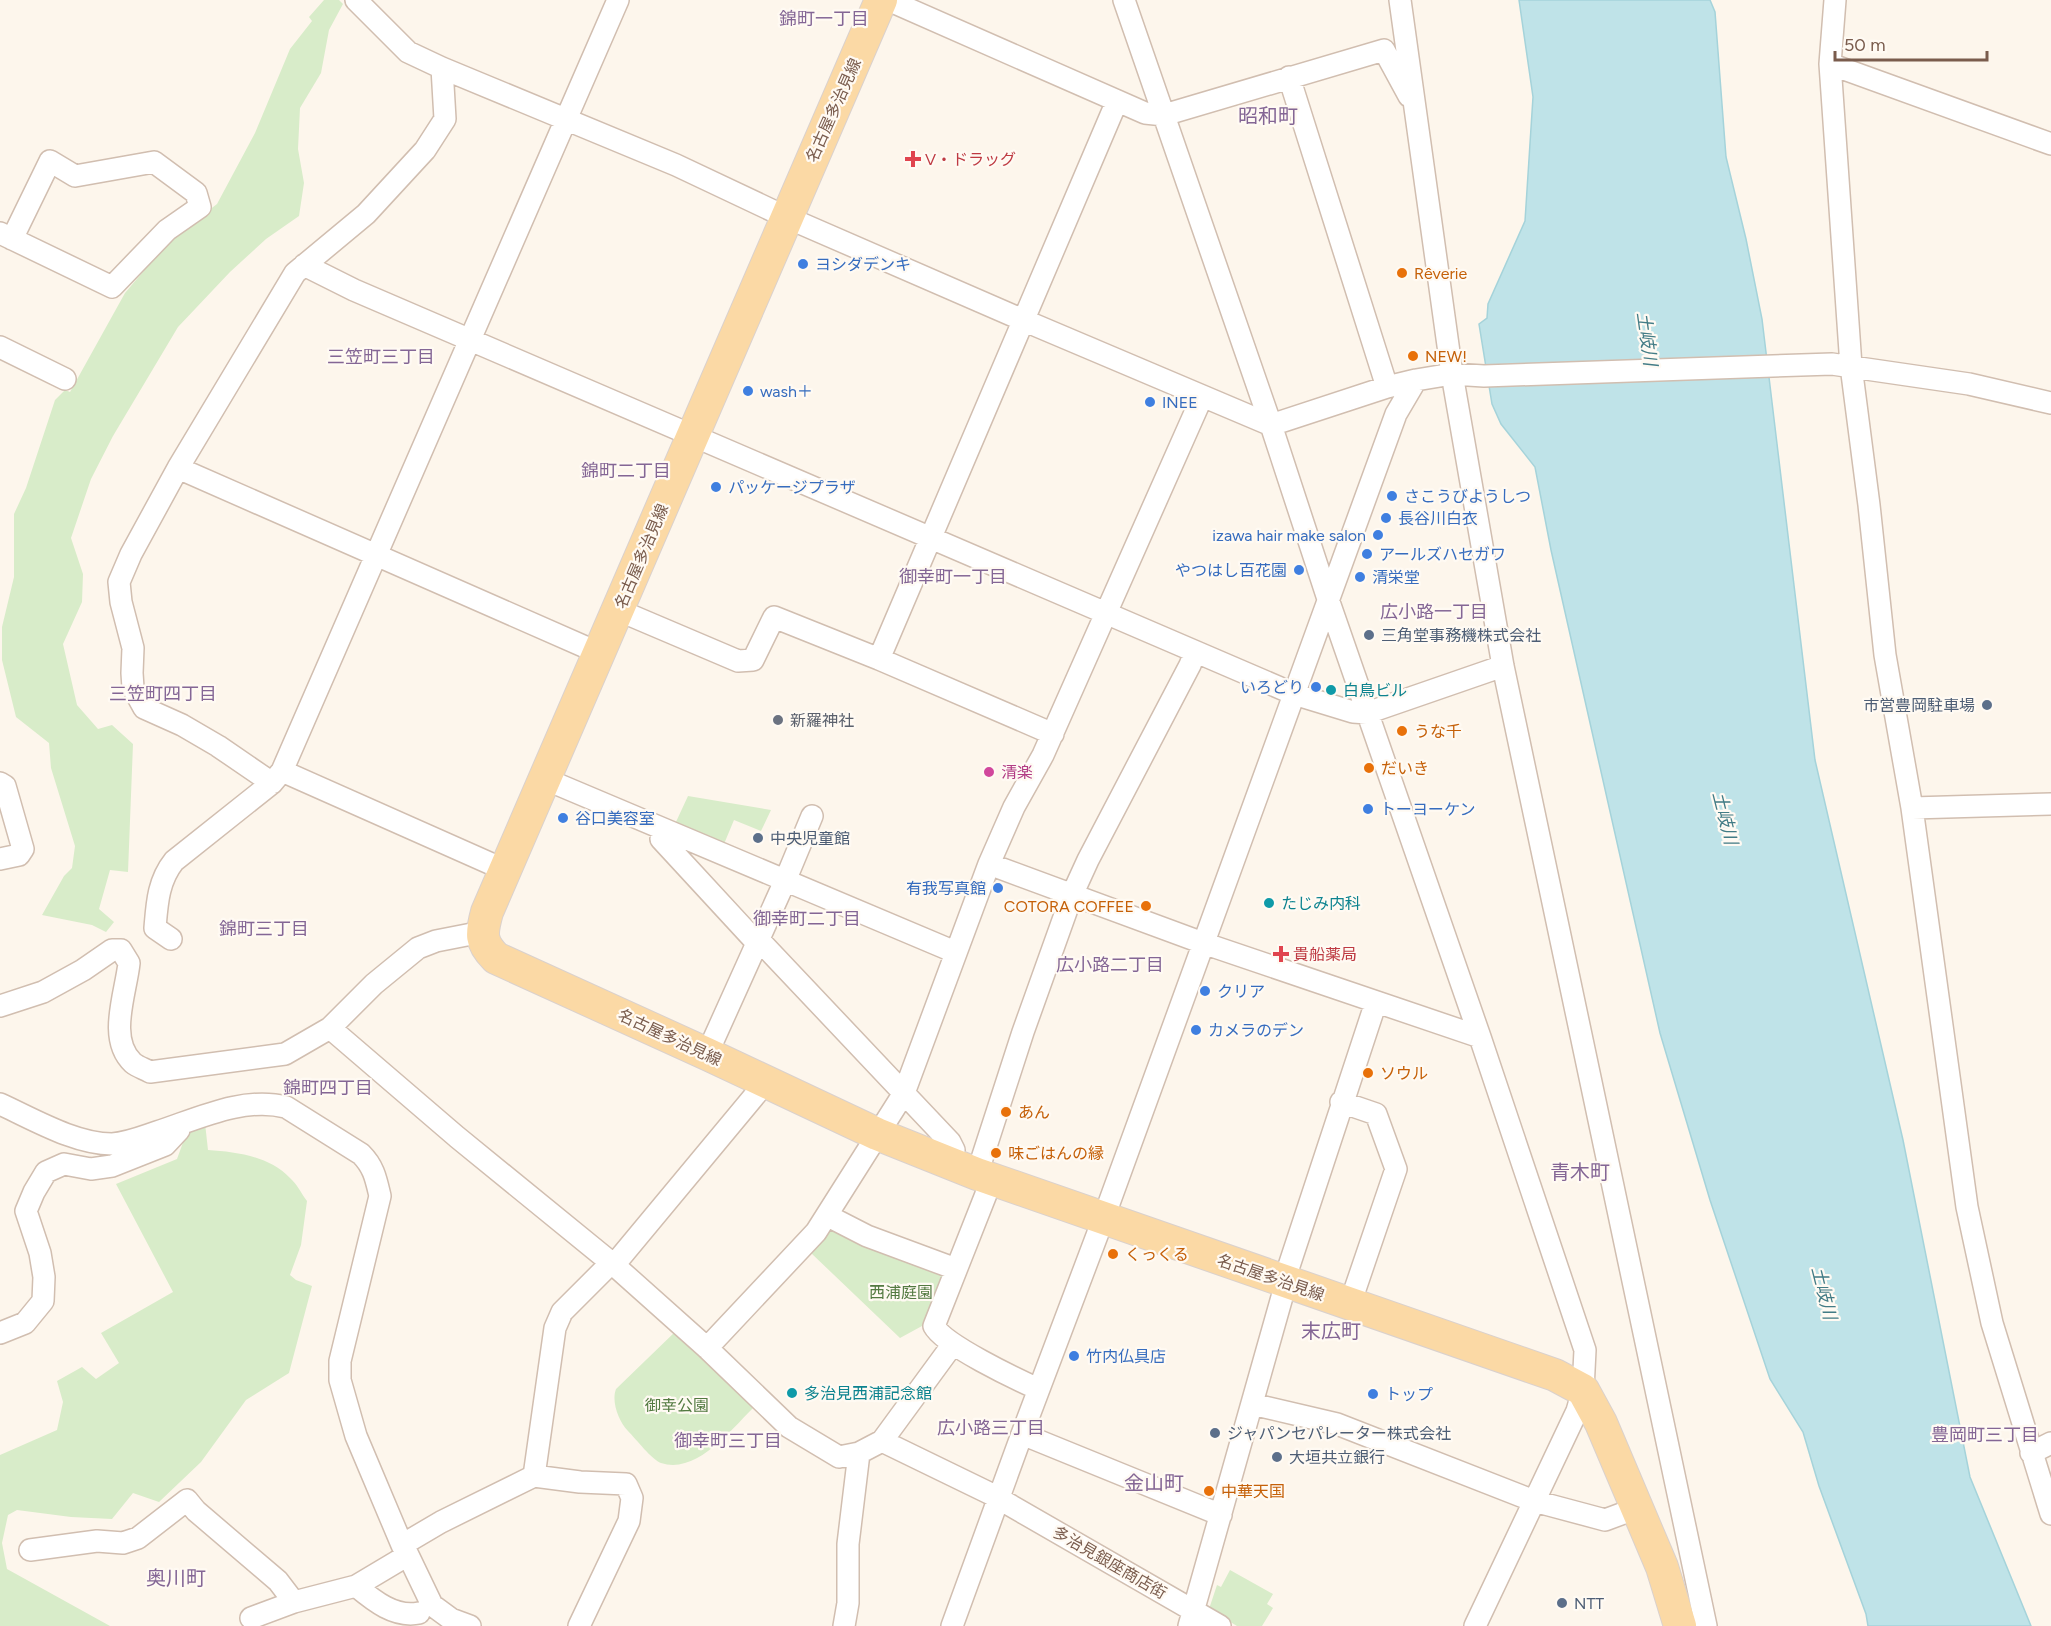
<svg xmlns="http://www.w3.org/2000/svg" width="2051" height="1626" font-family="Figtree,'Noto Sans JP',sans-serif">
  <style>
    .green { fill: #d8ecc9 }
    .water { fill: #bfe3e8; stroke: #a5d3da; stroke-width: 1.5 }
    .lines { fill: none; stroke-linecap: round; stroke-linejoin: round }
    .street-casing { stroke: #d1beb0; stroke-width: 24 }
    .primary-casing { stroke: #dad1cd; stroke-width: 34 }
    .street { stroke: #fff; stroke-width: 21 }
    .primary { stroke: #fbd9a5; stroke-width: 32 }
    .health-dot { fill: #e0444e; stroke: #fffaf3; stroke-width: 2 }
    .shop-dot { fill: #3f7fe0; stroke: #fffaf3; stroke-width: 2 }
    .food-dot { fill: #e8710a; stroke: #fffaf3; stroke-width: 2 }
    .service-dot { fill: #5c6f8a; stroke: #fffaf3; stroke-width: 2 }
    .culture-dot { fill: #0f9aa8; stroke: #fffaf3; stroke-width: 2 }
    .worship-dot { fill: #6b7280; stroke: #fffaf3; stroke-width: 2 }
    .hotel-dot { fill: #d1479c; stroke: #fffaf3; stroke-width: 2 }
    .labels { text-anchor: middle; stroke-width: 4.5; stroke-linejoin: round; paint-order: stroke }
    .street-label { font-size: 16px; fill: #7a5c4d; stroke: #fffaf3 }
    .health-label { font-size: 16px; fill: #be3a42; stroke: #fffaf3; text-anchor: start }
    .shop-label { font-size: 16px; fill: #366cbe; stroke: #fffaf3; text-anchor: start }
    .food-label { font-size: 16px; fill: #c56008; stroke: #fffaf3; text-anchor: start }
    .service-label { font-size: 16px; fill: #4e5e75; stroke: #fffaf3; text-anchor: start }
    .culture-label { font-size: 16px; fill: #0d838f; stroke: #fffaf3; text-anchor: start }
    .worship-label { font-size: 16px; fill: #5b616d; stroke: #fffaf3; text-anchor: start }
    .hotel-label { font-size: 16px; fill: #b23c85; stroke: #fffaf3; text-anchor: start }
    .park-label { font-size: 16px; fill: #537a41; stroke: #fffaf3 }
    .neighbourhood-label { font-size: 18px; fill: #846695; stroke: #fffaf3 }
    .water-label { font-size: 18px; font-style: italic; fill: #437c86; stroke: #fffaf3 }
    .quarter-label { font-size: 20px; fill: #846695; stroke: #fffaf3 }
  </style>
  <rect width="100%" height="100%" fill="#fdf6ec"/>
  <path class="green" d="M324,0H339L343,4L329,30L321,73L300,108L298,149L304,183L299,216L266,239L230,272L178,327L113,436L91,479L71,538L83,574L82,602L63,644L77,705L98,729L112,725L133,744L128,872L110,870L99,909L114,922L106,932L92,925L42,915L64,876L72,868L75,846L51,768L49,743L16,717L2,660V627L14,577V514L26,488L55,400L65,390L70,392L125,293L169,241L217,204L255,133L290,49L312,21L309,17Z
    M688,796L771,810L761,831L734,820L724,844L675,824Z
    M205,1123L208,1150C237,1152 269,1156 290,1178C297,1184 301,1193 307,1201L301,1245L290,1275L296,1280L312,1286L289,1373L246,1400L201,1462L159,1502L133,1493L112,1519L71,1517L17,1510L8,1515L2,1543L7,1569L110,1626H0V1455L57,1430L63,1402L57,1381L82,1367L96,1379L119,1363L101,1333L173,1292L116,1184L177,1159L189,1126Z
    M832,1226L946,1274L922,1326L900,1338L811,1253Z
    M677,1330L756,1405C733,1427 698,1475 661,1463C652,1460 636,1439 628,1431C619,1422 611,1402 616,1389Z
    M1230,1570L1273,1594L1267,1604L1273,1608L1262,1626H1237L1209,1609L1217,1585L1221,1587Z"/>
  <path class="water" d="M1519,0H1710L1715,12L1726,157L1746,239L1762,319L1815,760L1903,1140L1970,1477L2031,1626H1868L1866,1614L1819,1486L1803,1432L1770,1379L1710,1200L1660,1033L1551,550L1535,467L1501,424L1492,404L1479,324L1487,318L1488,304L1525,221L1533,97Z"/>
  <g class="lines">
    <g class="street-casing">
      <path id="street" d="M356,0L408,52L442,68L676,165L786,217L1023,320L1271,425L1387,387L1416,380L1452,374L1484,376L1832,364L1969,384L2051,403
        M888,0L1145,113L1164,115L1384,50L1409,96
        M1124,0L1271,425L1328,599L1480,1037L1585,1350L1583,1390L1577,1411L1475,1626
        M1400,0L1452,374L1503,666L1706,1626
        M1835,0L1830,64L1851,366L1869,505L1885,655L1912,808L1967,1207L1992,1323L2051,1514
        M1830,64L2051,144
        M1289,77L1387,387
        M0,233L112,287L167,230L200,207L196,193L154,162L75,176L50,161L12,239
        M304,265L354,290L1294,694L1353,712L1367,713L1503,666
        M0,347L65,379
        M178,468L599,653
        M618,610L738,661L753,660L774,617L879,659L1053,734
        M879,659L1117,101
        M282,771L505,870
        M545,779L955,952
        M0,783L5,786L23,849L19,855L0,859
        M272,783L218,746L182,725L144,708L133,688L132,673L133,648L121,602L119,582L131,554L178,468L295,273L366,214L425,150L445,119L442,68
        M1912,808L2051,804
        M661,839L757,943
        M989,864L1203,943L1480,1037
        M171,939L155,928C157,904 158,881 174,861L272,783L282,771L618,0
        M758,939L950,1142L954,1150
        M0,1006L43,992L83,970L112,950H121L129,963C126,993 107,1039 133,1063C138,1067 145,1069 150,1072L285,1054L330,1028L374,984L418,948L436,941L482,932
        M330,1028L457,1137L614,1265L707,1348L789,1427L839,1457L859,1453L882,1441L989,1493L1220,1626
        M707,1054L785,881L812,816
        M1341,1102L1376,1114L1396,1169L1350,1304
        M0,1104C33,1119 75,1144 112,1144C128,1143 142,1137 157,1132C197,1119 243,1096 286,1107L361,1154C374,1167 376,1179 380,1196L340,1361V1380L356,1436L402,1545L408,1555L432,1605L451,1619L470,1626
        M977,1174L1023,1032L1072,895L1088,860L1190,665L1195,652
        M992,1179L934,1326C944,1345 1016,1379 1038,1389
        M828,1216L867,1236L956,1269
        M0,1333L25,1323L43,1301L44,1277L40,1253L26,1211L34,1192L46,1172L64,1164L91,1169L112,1166L165,1145L179,1130
        M707,1348L816,1232L904,1093L989,864L1014,807L1043,755L1202,397
        M1252,1404L1337,1424L1534,1501L1605,1520L1637,1508
        M1022,1434L1221,1515
        M882,1441L953,1344
        M2031,1453L2051,1443
        M534,1476L580,1482L626,1484L632,1498L629,1521L579,1626
        M402,1545L441,1522L534,1476L555,1328L562,1312L606,1268L614,1265L766,1082
        M30,1550L97,1541L123,1543L138,1538L187,1500L196,1511L278,1581L294,1602
        M356,1586C374,1601 395,1618 419,1613
        M251,1618L294,1602L356,1586L408,1555
        M844,1626L848,1603V1544L859,1453
        M952,1626L1022,1434L1104,1217L1396,414L1416,380
        M1189,1626L1282,1297L1289,1266L1376,1002"/>
    </g>
    <g class="primary-casing">
      <path id="primary" d="M881,0L487,912C481,934 480,942 496,958L707,1054L877,1134L977,1174L1555,1375L1583,1390L1601,1423L1662,1567L1680,1626"/>
    </g>
    <use href="#street" class="street"/>
    <use href="#primary" class="primary"/>
  </g>
  <g class="health-dot">
    <path d="M910 150h6v6h6v6h-6v6h-6v-6h-6v-6h6z"/>
    <path d="M1278 945h6v6h6v6h-6v6h-6v-6h-6v-6h6z"/>
  </g>
  <g class="shop-dot">
    <circle cx="803" cy="264" r="6"/>
    <circle cx="748" cy="391" r="6"/>
    <circle cx="1150" cy="402" r="6"/>
    <circle cx="716" cy="487" r="6"/>
    <circle cx="1392" cy="496" r="6"/>
    <circle cx="1386" cy="518" r="6"/>
    <circle cx="1378" cy="535" r="6"/>
    <circle cx="1367" cy="554" r="6"/>
    <circle cx="1299" cy="570" r="6"/>
    <circle cx="1360" cy="577" r="6"/>
    <circle cx="1316" cy="687" r="6"/>
    <circle cx="1368" cy="809" r="6"/>
    <circle cx="563" cy="818" r="6"/>
    <circle cx="998" cy="888" r="6"/>
    <circle cx="1205" cy="991" r="6"/>
    <circle cx="1196" cy="1030" r="6"/>
    <circle cx="1074" cy="1356" r="6"/>
    <circle cx="1373" cy="1394" r="6"/>
  </g>
  <g class="food-dot">
    <circle cx="1402" cy="273" r="6"/>
    <circle cx="1413" cy="356" r="6"/>
    <circle cx="1402" cy="731" r="6"/>
    <circle cx="1369" cy="768" r="6"/>
    <circle cx="1146" cy="906" r="6"/>
    <circle cx="1368" cy="1073" r="6"/>
    <circle cx="1006" cy="1112" r="6"/>
    <circle cx="996" cy="1153" r="6"/>
    <circle cx="1113" cy="1254" r="6"/>
    <circle cx="1209" cy="1491" r="6"/>
  </g>
  <g class="service-dot">
    <circle cx="1369" cy="635" r="6"/>
    <circle cx="1987" cy="705" r="6"/>
    <circle cx="758" cy="838" r="6"/>
    <circle cx="1215" cy="1433" r="6"/>
    <circle cx="1277" cy="1457" r="6"/>
    <circle cx="1562" cy="1603" r="6"/>
  </g>
  <g class="culture-dot">
    <circle cx="1331" cy="690" r="6"/>
    <circle cx="1269" cy="903" r="6"/>
    <circle cx="792" cy="1393" r="6"/>
  </g>
  <circle class="worship-dot" cx="778" cy="720" r="6"/>
  <circle class="hotel-dot" cx="989" cy="772" r="6"/>
  <g class="labels">
    <g class="street-label">
      <text transform="translate(833 110) rotate(-66)" y="6">名古屋多治見線</text>
      <text transform="translate(641 556) rotate(-67)" y="6">名古屋多治見線</text>
      <text transform="translate(670 1037) rotate(25)" y="6">名古屋多治見線</text>
      <text transform="translate(1271 1277) rotate(19)" y="6">名古屋多治見線</text>
      <text transform="translate(1110 1562) rotate(30)" y="6">多治見銀座商店街</text>
    </g>
    <g class="health-label">
      <text x="925" y="165">V・ドラッグ</text>
      <text x="1293" y="960">貴船薬局</text>
    </g>
    <g class="shop-label">
      <text x="815" y="270">ヨシダデンキ</text>
      <text x="760" y="397">wash＋</text>
      <text x="1162" y="408">INEE</text>
      <text x="728" y="493">パッケージプラザ</text>
      <text x="1404" y="502">さこうびようしつ</text>
      <text x="1398" y="524">長谷川白衣</text>
      <text x="1366" y="541" text-anchor="end">izawa hair make salon</text>
      <text x="1379" y="560">アールズハセガワ</text>
      <text x="1287" y="576" text-anchor="end">やつはし百花園</text>
      <text x="1372" y="583">清栄堂</text>
      <text x="1304" y="693" text-anchor="end">いろどり</text>
      <text x="1380" y="815">トーヨーケン</text>
      <text x="575" y="824">谷口美容室</text>
      <text x="986" y="894" text-anchor="end">有我写真館</text>
      <text x="1217" y="997">クリア</text>
      <text x="1208" y="1036">カメラのデン</text>
      <text x="1086" y="1362">竹内仏具店</text>
      <text x="1385" y="1400">トップ</text>
    </g>
    <g class="food-label">
      <text x="1414" y="279">Rêverie</text>
      <text x="1425" y="362">NEW!</text>
      <text x="1414" y="737">うな千</text>
      <text x="1381" y="774">だいき</text>
      <text x="1134" y="912" text-anchor="end">COTORA COFFEE</text>
      <text x="1380" y="1079">ソウル</text>
      <text x="1018" y="1118">あん</text>
      <text x="1008" y="1159">味ごはんの縁</text>
      <text x="1125" y="1260">くっくる</text>
      <text x="1221" y="1497">中華天国</text>
    </g>
    <g class="service-label">
      <text x="1381" y="641">三角堂事務機株式会社</text>
      <text x="1975" y="711" text-anchor="end">市営豊岡駐車場</text>
      <text x="770" y="844">中央児童館</text>
      <text x="1227" y="1439">ジャパンセパレーター株式会社</text>
      <text x="1289" y="1463">大垣共立銀行</text>
      <text x="1574" y="1609">NTT</text>
    </g>
    <g class="culture-label">
      <text x="1343" y="696">白鳥ビル</text>
      <text x="1281" y="909">たじみ内科</text>
      <text x="804" y="1399">多治見西浦記念館</text>
    </g>
    <g class="worship-label">
      <text x="790" y="726">新羅神社</text>
    </g>
    <g class="hotel-label">
      <text x="1001" y="778">清楽</text>
    </g>
    <g class="park-label">
      <text x="901" y="1298">西浦庭園</text>
      <text x="677" y="1411">御幸公園</text>
    </g>
    <g class="neighbourhood-label">
      <text x="824" y="25">錦町一丁目</text>
      <text x="381" y="363">三笠町三丁目</text>
      <text x="626" y="477">錦町二丁目</text>
      <text x="953" y="583">御幸町一丁目</text>
      <text x="1434" y="618">広小路一丁目</text>
      <text x="163" y="700">三笠町四丁目</text>
      <text x="807" y="925">御幸町二丁目</text>
      <text x="264" y="935">錦町三丁目</text>
      <text x="1110" y="971">広小路二丁目</text>
      <text x="328" y="1094">錦町四丁目</text>
      <text x="991" y="1434">広小路三丁目</text>
      <text x="1985" y="1441">豊岡町三丁目</text>
      <text x="728" y="1447">御幸町三丁目</text>
    </g>
    <g class="water-label">
      <text transform="translate(1647 339) rotate(82)" y="6">土岐川</text>
      <text transform="translate(1725 818) rotate(76)" y="6">土岐川</text>
      <text transform="translate(1824 1293) rotate(76)" y="6">土岐川</text>
    </g>
    <g class="quarter-label">
      <text x="1268" y="123">昭和町</text>
      <text x="1580" y="1179">青木町</text>
      <text x="1331" y="1338">末広町</text>
      <text x="1154" y="1490">金山町</text>
      <text x="176" y="1585">奥川町</text>
    </g>
  </g>
  <path d="M1835 51v9h152v-9" fill="none" stroke="#7a5c4d" stroke-width="3"/>
  <text x="1844" y="51" font-size="18" fill="#7a5c4d" stroke="#fffaf3" stroke-width="4.5" paint-order="stroke">50 m</text>
</svg>
